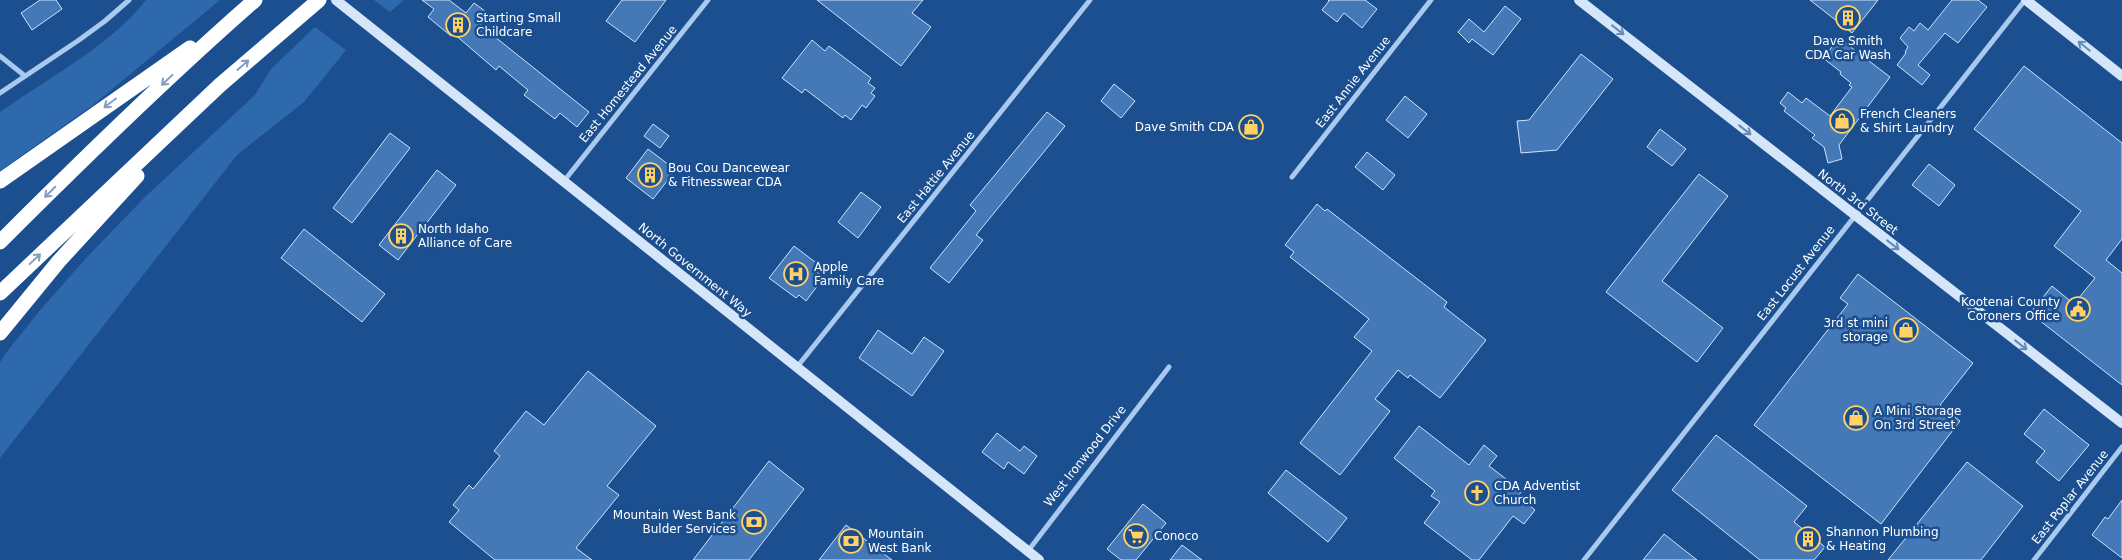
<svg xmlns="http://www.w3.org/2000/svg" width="2122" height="560" font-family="'DejaVu Sans',sans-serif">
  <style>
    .green { fill: #2e69ad }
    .building { fill: #4478b7; stroke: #cfe3fa }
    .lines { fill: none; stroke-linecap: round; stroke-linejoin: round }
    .street { stroke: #a9c9ee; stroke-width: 5 }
    .secondary { stroke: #d6e6fa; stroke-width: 10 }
    .highway { stroke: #fff; stroke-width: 15 }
    .oneway { stroke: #668bba }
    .oneway2 { stroke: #829ec1 }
    .labels { text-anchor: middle; stroke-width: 5; stroke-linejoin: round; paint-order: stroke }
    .poi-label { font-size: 12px; fill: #fff; stroke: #1b4f8f; text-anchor: start }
    .street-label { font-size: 12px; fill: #fff; stroke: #1b4f8f }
  </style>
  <rect width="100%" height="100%" fill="#1b4f8f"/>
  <path class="green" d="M146,0H220L93,105L0,171V112C48,78 110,46 146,0Z
    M374,0H404L390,12Z
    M315,27L346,50L304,102L237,155L0,458V362L9,349L41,309L88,256L146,196L255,95L271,69Z"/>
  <path class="building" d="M40,0H56L62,9L32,30L21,13Z
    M422,0H449L466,13L474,3L489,14L480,25L589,112L577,127L560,113L555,119L524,95L528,90L499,66L496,70L453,33L451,36L428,17L434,9Z
    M622,0H666L635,42L606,21Z
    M817,0H923L912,13L931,27L901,66Z
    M1328,0H1365L1377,9L1362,28L1344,13L1337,22L1322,10L1329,1Z
    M1810,0H1878L1852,33Z
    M1952,0H1978L1987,7L1958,43L1945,33L1918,65L1930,75L1922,85L1897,65L1906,53L1905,52L1908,47L1900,38L1909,27L1914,31L1920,23L1928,30Z
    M1505,6L1521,19L1493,55L1472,39L1469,43L1458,32L1469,19L1484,32Z
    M1839,38L1890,77L1839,145L1842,159L1828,163L1824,147L1812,138L1815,135L1784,111L1786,108L1780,103L1788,92L1802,103L1806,98L1830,116L1852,87L1849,85L1851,83L1840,74L1841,72L1823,58Z
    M812,40L825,51L829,46L871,78L868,83L875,88L871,93L875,96L866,108L862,105L851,120L845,115L843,118L805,89L802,93L782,78Z
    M1581,54L1613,79L1557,150L1521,153L1517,121L1529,120Z
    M2024,66L2122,143V239L2106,260L2122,273V385L2030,313L2052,286L2074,304L2095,278L2054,246L2081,211L1974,129Z
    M1114,84L1135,101L1121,118L1101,101Z
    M1405,96L1427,114L1408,138L1386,120Z
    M1047,112L1065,126L976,235L983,240L949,283L930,268L976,211L970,205Z
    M653,124L669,136L660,148L644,136Z
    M1660,129L1686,149L1672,166L1647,147Z
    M390,133L410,148L352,223L333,208Z
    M648,149L669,165L667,167L674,172L653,199L626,178Z
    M1367,152L1395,175L1383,190L1355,167Z
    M1929,164L1955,185L1939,206L1912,185Z
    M437,170L456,185L398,260L379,245Z
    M1699,174L1728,196L1662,281L1723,328L1697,362L1606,292Z
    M861,192L881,207L858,238L838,222Z
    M1317,204L1325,211L1327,209L1447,302L1444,307L1486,340L1440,398L1410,375L1408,378L1398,370L1375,399L1390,411L1340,475L1300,443L1372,351L1354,337L1369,319L1290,257L1294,252L1285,245Z
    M304,229L385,294L362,322L281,258Z
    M794,246L819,265L815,271L824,277L806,301L799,295L796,298L769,278Z
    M1858,274L1973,363L1940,405L1960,421L1881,524L1754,425L1848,304L1840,298Z
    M878,330L912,354L924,337L944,351L912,396L859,358Z
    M588,371L656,426L607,486L619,495L576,548L592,560H495L449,522L459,510L453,505L469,485L473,489L500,456L494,451L526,411L544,425Z
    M2044,409L2089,445L2059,481L2036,462L2045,451L2024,434Z
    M1419,426L1469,465L1484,445L1497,456L1489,466L1522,491L1518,496L1535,510L1524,524L1513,516L1479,560H1472L1424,523L1440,502L1431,496L1435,491L1394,458Z
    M997,433L1020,451L1024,446L1037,456L1024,474L1008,462L1004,469L982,452Z
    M1716,435L1807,506L1794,522L1825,547L1814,560H1760L1672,490Z
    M769,461L804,489L749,560H693Z
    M1967,462L2023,506L1981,560H1888Z
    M1286,470L1347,518L1328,542L1268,493Z
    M2122,500V558L2092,535L2105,517L2108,519Z
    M1143,504L1166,523L1136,560H1121L1107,549Z
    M846,525L892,560H819Z
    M1664,534L1697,560H1643Z
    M1182,545L1202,560H1170Z"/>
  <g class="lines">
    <path class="street" d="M0,56L25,76
      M0,93L79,40L105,21L129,0
      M1292,177L1431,0
      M564,181L708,0
      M797,367L1090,0
      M1028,551L1169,367
      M1584,560L2025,0
      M2034,560L2122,447"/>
    <path class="secondary" d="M336,0L1039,560
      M1579,0L2122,423
      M2026,0L2122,76"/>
    <path class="highway" d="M0,181L190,48
      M0,242C83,159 167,77 255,0
      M0,293L220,85L319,0
      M0,333L59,261L137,176"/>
  </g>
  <defs><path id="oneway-shaft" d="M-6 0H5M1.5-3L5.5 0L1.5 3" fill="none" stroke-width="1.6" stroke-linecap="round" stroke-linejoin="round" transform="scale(1.25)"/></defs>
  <g class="oneway">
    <use href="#oneway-shaft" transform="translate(1618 30) rotate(38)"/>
    <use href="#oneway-shaft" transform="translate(2084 46) rotate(-141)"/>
    <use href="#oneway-shaft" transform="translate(1745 130) rotate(38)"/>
    <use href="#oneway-shaft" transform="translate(1893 245) rotate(38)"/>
    <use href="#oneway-shaft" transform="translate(2021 345) rotate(38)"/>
  </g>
  <g class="oneway2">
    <use href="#oneway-shaft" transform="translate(243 65) rotate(-41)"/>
    <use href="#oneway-shaft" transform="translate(167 80) rotate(137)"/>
    <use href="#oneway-shaft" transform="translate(110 103) rotate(143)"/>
    <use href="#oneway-shaft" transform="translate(50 192) rotate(135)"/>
    <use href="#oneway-shaft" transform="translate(35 259) rotate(-43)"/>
  </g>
  <defs>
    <g id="building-ring" transform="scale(1.25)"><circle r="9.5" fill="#1b4f8f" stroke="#ffd166" stroke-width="1.5"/><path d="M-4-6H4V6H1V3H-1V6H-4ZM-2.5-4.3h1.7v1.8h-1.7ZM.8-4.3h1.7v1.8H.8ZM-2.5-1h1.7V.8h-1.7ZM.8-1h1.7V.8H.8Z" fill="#ffd166"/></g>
    <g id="shop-ring" transform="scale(1.25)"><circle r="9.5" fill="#1b4f8f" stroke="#ffd166" stroke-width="1.5"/><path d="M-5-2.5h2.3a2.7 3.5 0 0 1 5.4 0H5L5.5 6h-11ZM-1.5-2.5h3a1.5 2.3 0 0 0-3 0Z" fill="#ffd166"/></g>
    <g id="hospital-ring" transform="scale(1.25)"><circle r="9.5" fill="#1b4f8f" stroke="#ffd166" stroke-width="1.5"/><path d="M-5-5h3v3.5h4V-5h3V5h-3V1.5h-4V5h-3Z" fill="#ffd166"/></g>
    <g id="civic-ring" transform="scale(1.25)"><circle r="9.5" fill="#1b4f8f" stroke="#ffd166" stroke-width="1.5"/><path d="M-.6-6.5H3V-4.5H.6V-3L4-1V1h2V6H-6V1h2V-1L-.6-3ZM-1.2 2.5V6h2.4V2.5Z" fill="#ffd166"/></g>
    <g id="church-ring" transform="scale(1.25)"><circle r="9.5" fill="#1b4f8f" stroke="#ffd166" stroke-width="1.5"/><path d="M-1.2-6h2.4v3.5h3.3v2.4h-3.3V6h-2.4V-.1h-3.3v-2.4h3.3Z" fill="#ffd166"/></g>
    <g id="bank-ring" transform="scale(1.25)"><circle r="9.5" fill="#1b4f8f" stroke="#ffd166" stroke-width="1.5"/><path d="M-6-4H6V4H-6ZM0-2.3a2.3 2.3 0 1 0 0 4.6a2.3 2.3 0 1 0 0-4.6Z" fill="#ffd166"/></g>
    <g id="supermarket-ring" transform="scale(1.25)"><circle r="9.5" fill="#1b4f8f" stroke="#ffd166" stroke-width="1.5"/><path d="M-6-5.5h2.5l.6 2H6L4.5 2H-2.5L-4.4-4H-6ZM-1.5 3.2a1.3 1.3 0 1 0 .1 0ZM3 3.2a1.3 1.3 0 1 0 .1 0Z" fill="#ffd166"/></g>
  </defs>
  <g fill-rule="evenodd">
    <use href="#building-ring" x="1848" y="18"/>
    <use href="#building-ring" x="458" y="25"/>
    <use href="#shop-ring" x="1842" y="121"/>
    <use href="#shop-ring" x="1251" y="127"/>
    <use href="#building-ring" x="650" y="175"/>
    <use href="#building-ring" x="401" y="236"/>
    <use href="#hospital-ring" x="796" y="274"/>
    <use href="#civic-ring" x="2078" y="309"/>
    <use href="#shop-ring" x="1906" y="330"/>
    <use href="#shop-ring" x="1856" y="418"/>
    <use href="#church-ring" x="1477" y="493"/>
    <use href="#bank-ring" x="754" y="522"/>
    <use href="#supermarket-ring" x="1136" y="536"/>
    <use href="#building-ring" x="1808" y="539"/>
    <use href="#bank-ring" x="851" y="541"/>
  </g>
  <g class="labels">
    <g class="poi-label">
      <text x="476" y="22">Starting Small<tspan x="476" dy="14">Childcare</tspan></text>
      <text x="1848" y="45" text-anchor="middle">Dave Smith<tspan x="1848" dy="14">CDA Car Wash</tspan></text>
      <text x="1860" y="118">French Cleaners<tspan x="1860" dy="14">&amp; Shirt Laundry</tspan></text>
      <text x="1234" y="131" text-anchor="end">Dave Smith CDA</text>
      <text x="668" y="172">Bou Cou Dancewear<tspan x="668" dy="14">&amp; Fitnesswear CDA</tspan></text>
      <text x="418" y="233">North Idaho<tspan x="418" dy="14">Alliance of Care</tspan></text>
      <text x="814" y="271">Apple<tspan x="814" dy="14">Family Care</tspan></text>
      <text x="2060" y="306" text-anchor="end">Kootenai County<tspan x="2060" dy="14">Coroners Office</tspan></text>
      <text x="1888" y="327" text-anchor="end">3rd st mini<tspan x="1888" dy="14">storage</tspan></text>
      <text x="1874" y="415">A Mini Storage<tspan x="1874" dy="14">On 3rd Street</tspan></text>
      <text x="1494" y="490">CDA Adventist<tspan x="1494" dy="14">Church</tspan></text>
      <text x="736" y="519" text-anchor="end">Mountain West Bank<tspan x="736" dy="14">Bulder Services</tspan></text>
      <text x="1826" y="536">Shannon Plumbing<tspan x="1826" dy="14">&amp; Heating</tspan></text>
      <text x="868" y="538">Mountain<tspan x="868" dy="14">West Bank</tspan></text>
      <text x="1154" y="540">Conoco</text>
    </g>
    <g class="street-label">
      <text transform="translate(1353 82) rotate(-52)" y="4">East Annie Avenue</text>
      <text transform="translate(628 84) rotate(-51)" y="4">East Homestead Avenue</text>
      <text transform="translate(936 177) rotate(-51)" y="4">East Hattie Avenue</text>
      <text transform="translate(1858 202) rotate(38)" y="4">North 3rd Street</text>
      <text transform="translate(695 270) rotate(39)" y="4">North Government Way</text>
      <text transform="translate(1796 273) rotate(-52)" y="4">East Locust Avenue</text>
      <text transform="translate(1085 456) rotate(-52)" y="4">West Ironwood Drive</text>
      <text transform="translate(2070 497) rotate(-52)" y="4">East Poplar Avenue</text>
    </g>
  </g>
</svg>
